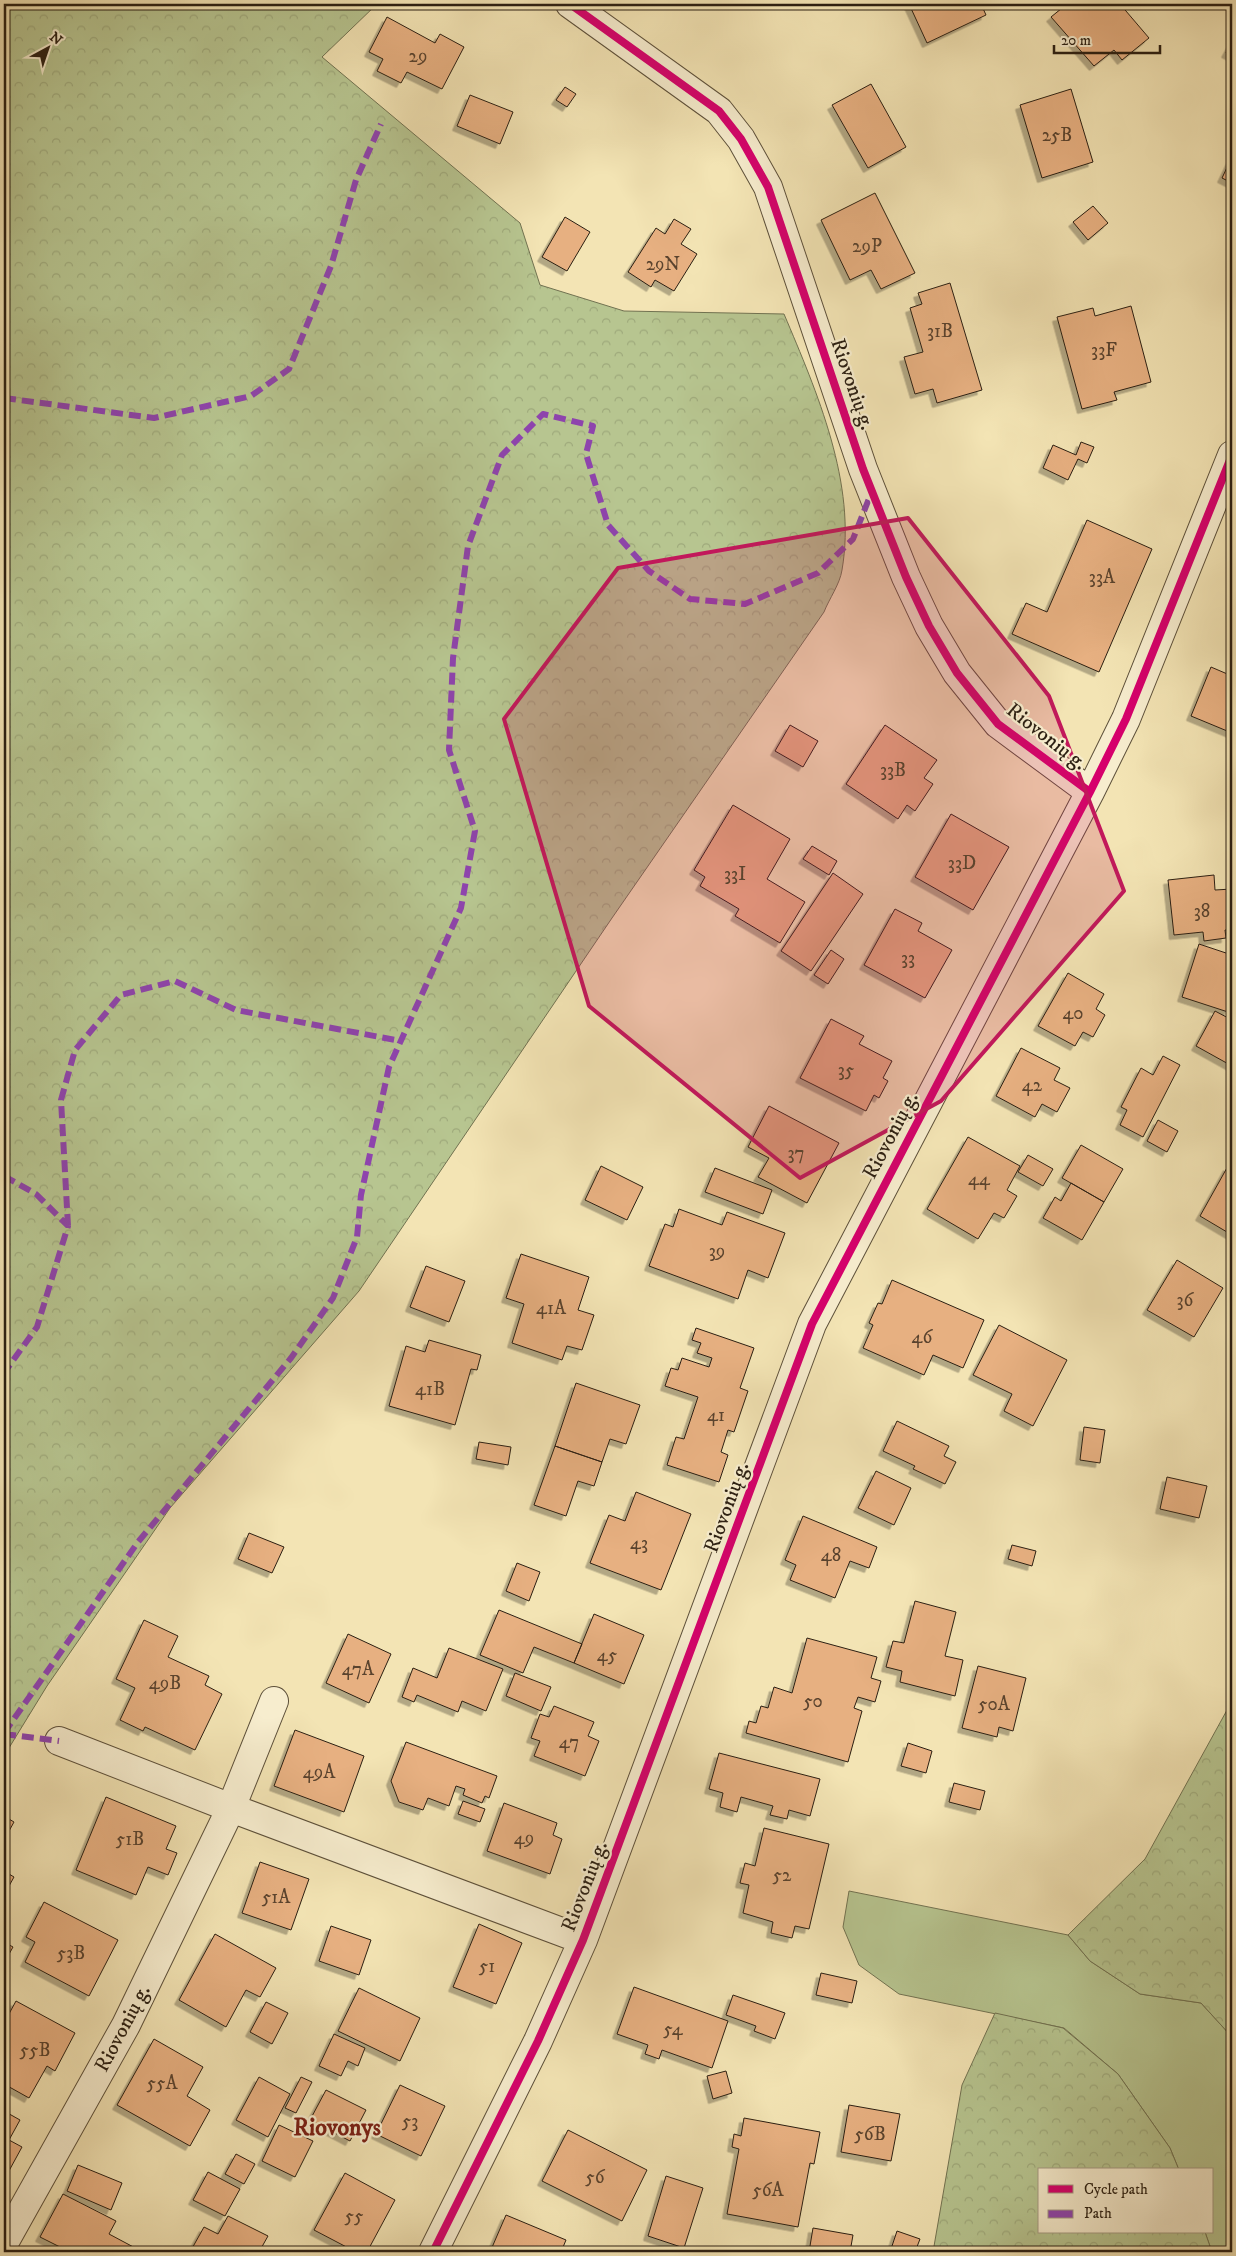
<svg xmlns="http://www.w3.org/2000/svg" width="1236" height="2256" font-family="'IM FELL DW Pica',serif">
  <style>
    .green { fill: #b7c590; stroke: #717251 }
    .forest { fill: url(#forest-crowns); stroke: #717251 }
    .building { fill: #e7b081; stroke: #2b1f12; filter: url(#shadow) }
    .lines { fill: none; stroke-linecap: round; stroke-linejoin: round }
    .minor-casing { stroke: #5d503a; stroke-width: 30 }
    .minor { stroke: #f7edce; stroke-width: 28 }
    .quiet { stroke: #8e44ad; stroke-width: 6; stroke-dasharray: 12 6; stroke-linecap: butt }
    .cycleway-casing { stroke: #f7edce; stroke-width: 11 }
    .cycleway { stroke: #d6006c; stroke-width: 8 }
    .marked { fill: #c2185b; fill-opacity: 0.2; stroke: #c2185b; stroke-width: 4; stroke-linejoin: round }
    .labels { text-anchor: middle; stroke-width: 4.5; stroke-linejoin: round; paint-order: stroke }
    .number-label { font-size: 19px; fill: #5a432e }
    .street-label { font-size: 21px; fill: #2b1f12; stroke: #f7edce }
    .quarter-label { font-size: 24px; font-weight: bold; fill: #7a1f14; stroke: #f7edce }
  </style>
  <defs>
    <pattern id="forest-crowns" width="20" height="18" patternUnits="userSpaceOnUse" patternTransform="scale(1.25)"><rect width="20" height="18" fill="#b7c590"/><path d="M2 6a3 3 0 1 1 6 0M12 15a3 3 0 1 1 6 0" fill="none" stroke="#9ea97b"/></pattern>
    <filter id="shadow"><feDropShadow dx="-4.5" dy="4.5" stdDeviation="0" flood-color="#0004"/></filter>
  </defs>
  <rect width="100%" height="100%" fill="#f3e4b4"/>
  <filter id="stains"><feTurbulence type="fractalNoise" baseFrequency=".004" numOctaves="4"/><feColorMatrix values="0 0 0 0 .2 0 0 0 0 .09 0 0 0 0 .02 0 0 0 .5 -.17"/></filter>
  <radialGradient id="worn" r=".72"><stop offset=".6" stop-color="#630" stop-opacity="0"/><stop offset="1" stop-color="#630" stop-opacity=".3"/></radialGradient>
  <path class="green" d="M849,1891L1068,1935L1090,1961L1140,1994L1201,2003L1232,2037V2252H1212L1205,2232H1212V2170H1179L1170,2148L1118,2074L1064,2028L899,1994L859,1965L843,1927Z"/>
  <path class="forest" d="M4,4H377L322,57L520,223L540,285L624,311L784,314C817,392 857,484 842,570C840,584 829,599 824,612L612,918L359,1291L170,1508L47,1686L4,1756Z
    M1232,1701V2037L1201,2003L1140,1994L1090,1961L1068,1935L1145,1859Z
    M995,2013L1063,2028L1118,2074L1170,2148L1179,2170H1040V2232H1205L1212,2252H933L962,2085Z"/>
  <path class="building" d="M909,4H981L986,15L927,43Z
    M1067,4H1120L1149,38L1122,60L1114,50L1094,66L1051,17Z
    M387,17L435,43L440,34L464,47L442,89L407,72L401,83L377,71L383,59L369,52Z
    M1232,42V56L1226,53Z
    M871,84L906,147L868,168L832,105Z
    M565,87L576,94L567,107L556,100Z
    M1071,89L1093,162L1042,178L1020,105Z
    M470,95L513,112L500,144L457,126Z
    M1232,157V183L1222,178Z
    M875,193L915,273L881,289L871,270L850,280L821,220Z
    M1093,206L1108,223L1088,240L1073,222Z
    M565,217L590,232L567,271L542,257Z
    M674,219L691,229L681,244L697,254L674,291L655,280L651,287L628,272L656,228L665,234Z
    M950,283L982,390L937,403L933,389L915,394L904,357L923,352L910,308L922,304L918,293Z
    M1131,306L1151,382L1114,392L1117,400L1082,409L1057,317L1093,308L1095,316Z
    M1081,442L1094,447L1087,463L1078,459L1068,480L1043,468L1053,445L1076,455Z
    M1087,520L1152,549L1099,672L1012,634L1026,603L1047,612Z
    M1211,667L1232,676V733L1191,716Z
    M790,725L818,741L803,767L775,751Z
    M885,725L937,760L924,778L933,784L915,811L907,805L898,819L846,784Z
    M733,805L790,839L767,879L805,902L780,943L735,916L739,909L700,886L705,877L694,870Z
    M951,814L1009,847L973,910L915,877Z
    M812,846L837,861L829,875L803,859Z
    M833,873L863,894L811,971L781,951Z
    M1214,875L1215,890L1232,889V930H1225L1226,938L1204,941L1203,932L1174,935L1168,880Z
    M895,909L922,923L918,931L952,950L925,998L864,965Z
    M1199,944L1232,955V1000L1228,1012L1182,997Z
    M831,950L844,959L828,984L814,975Z
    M1068,973L1104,994L1096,1009L1105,1015L1093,1037L1083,1032L1075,1046L1038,1026Z
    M1215,1011L1232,1020V1066L1196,1046Z
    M831,1019L864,1036L859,1044L892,1061L883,1078L888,1081L879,1098L874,1095L866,1111L800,1078Z
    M1021,1048L1060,1068L1054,1080L1070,1088L1057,1112L1042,1104L1035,1117L996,1096Z
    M1163,1056L1180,1065L1143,1137L1120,1125L1127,1110L1121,1107L1141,1068L1153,1075Z
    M769,1106L839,1143L807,1203L758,1177L769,1158L748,1147Z
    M1158,1120L1178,1131L1167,1152L1147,1141Z
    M968,1137L1020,1166L1007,1190L1017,1196L1004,1218L994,1213L978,1239L927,1209Z
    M1081,1145L1123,1169L1104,1202L1062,1178Z
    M1028,1155L1053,1169L1043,1186L1018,1172Z
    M601,1166L643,1187L627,1220L585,1200Z
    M1228,1166L1232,1169V1235L1200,1216Z
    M715,1168L772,1190L763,1214L705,1192Z
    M1071,1183L1104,1202L1082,1240L1043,1218L1055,1197L1061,1201Z
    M679,1209L722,1225L727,1212L785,1233L768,1278L748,1270L738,1299L649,1266L665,1224L673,1227Z
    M521,1254L589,1277L578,1310L594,1315L582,1350L567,1346L562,1360L512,1343L524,1304L506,1298Z
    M1177,1260L1223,1288L1194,1337L1147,1310Z
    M426,1266L465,1281L449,1322L410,1307Z
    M892,1280L984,1320L963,1368L933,1355L924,1375L863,1348L873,1325L869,1323L878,1303L882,1304Z
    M999,1325L1067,1360L1033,1426L1004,1411L1012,1394L973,1375Z
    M696,1328L754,1348L740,1388L748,1391L734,1432L728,1430L721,1452L728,1455L719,1482L667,1465L676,1437L684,1439L698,1397L665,1386L671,1368L678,1370L682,1358L709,1367L712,1358L697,1353L701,1343L692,1340Z
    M429,1340L481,1355L477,1370L471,1369L455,1425L389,1406L406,1346L425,1352Z
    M576,1383L640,1405L626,1444L610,1439L602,1462L555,1446Z
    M897,1421L949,1446L944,1456L956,1462L945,1484L913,1469L915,1466L883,1451Z
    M1084,1427L1105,1430L1100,1463L1080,1460Z
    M479,1442L511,1447L508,1465L476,1459Z
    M555,1446L602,1462L594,1486L578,1481L566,1516L534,1505Z
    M876,1471L911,1488L894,1525L858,1508Z
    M1167,1477L1207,1486L1199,1518L1160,1509Z
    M636,1492L691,1514L661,1590L590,1563L609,1515L625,1521Z
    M803,1516L877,1547L869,1568L850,1561L835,1598L790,1580L796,1565L785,1560Z
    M249,1533L284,1547L272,1573L238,1559Z
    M1012,1545L1036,1551L1032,1566L1008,1559Z
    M517,1563L540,1572L529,1601L506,1591Z
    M915,1601L956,1612L945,1656L963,1660L955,1696L900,1682L902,1671L886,1667L893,1641L904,1643Z
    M499,1610L582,1644L574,1663L534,1647L523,1673L480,1655Z
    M594,1614L644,1635L624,1684L574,1663Z
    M144,1620L178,1636L168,1657L209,1676L205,1685L222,1694L195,1750L145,1727L143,1731L120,1720L135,1688L116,1679Z
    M348,1634L391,1654L369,1703L326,1683Z
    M807,1638L877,1657L871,1678L881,1681L875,1702L858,1697L854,1708L862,1711L848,1762L746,1733L749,1721L756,1723L761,1706L768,1708L774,1687L792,1693Z
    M449,1648L503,1669L486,1711L462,1701L458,1712L417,1695L414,1702L402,1697L413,1668L437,1678Z
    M978,1666L1026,1678L1013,1731L999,1727L997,1737L962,1728Z
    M515,1673L551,1687L541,1711L506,1696Z
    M554,1706L594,1722L588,1736L599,1741L585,1776L534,1756L540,1741L531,1738L540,1714L549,1717Z
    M295,1730L364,1756L344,1812L274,1786Z
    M406,1742L497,1776L489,1798L485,1796L482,1803L463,1795L465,1789L456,1786L449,1806L428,1798L423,1810L399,1802L391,1781Z
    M908,1743L932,1751L926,1773L901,1766Z
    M719,1753L820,1779L810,1816L789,1810L787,1819L770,1815L773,1806L741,1797L737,1812L720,1807L723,1793L709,1789Z
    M954,1783L985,1791L980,1810L949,1802Z
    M106,1797L176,1826L166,1849L177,1853L168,1875L148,1867L136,1895L76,1870Z
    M463,1801L485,1809L480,1822L458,1814Z
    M504,1803L557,1823L553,1835L562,1839L550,1874L487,1851Z
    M4,1816L14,1822L4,1840Z
    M764,1828L829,1844L809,1929L795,1926L792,1938L771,1933L773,1922L743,1913L749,1885L740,1883L745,1863L755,1866Z
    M260,1862L309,1879L291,1930L242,1913Z
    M4,1871L14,1877L4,1895Z
    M44,1902L118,1940L89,1996L25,1962L35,1942L26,1937Z
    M479,1924L522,1943L496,2004L453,1987Z
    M331,1926L371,1940L359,1975L319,1961Z
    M215,1934L276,1968L260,1997L246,1990L226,2027L179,2000Z
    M4,1942L13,1947L4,1963Z
    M821,1973L857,1981L852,2003L816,1995Z
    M634,1987L728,2021L712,2068L662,2050L659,2059L645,2054L648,2045L617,2034Z
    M359,1988L420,2018L400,2061L338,2031Z
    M733,1995L785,2013L775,2039L754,2031L756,2026L726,2015Z
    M16,2001L75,2033L55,2071L47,2066L29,2098L4,2084V2023Z
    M266,2002L288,2013L272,2044L250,2032Z
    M334,2034L365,2048L358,2066L348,2061L341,2076L319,2066Z
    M154,2039L203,2067L187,2096L210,2110L190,2146L117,2105Z
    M726,2071L732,2093L713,2099L707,2076Z
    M259,2077L290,2094L268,2137L236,2120Z
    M301,2077L312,2082L296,2113L285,2108Z
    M400,2085L445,2106L421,2156L376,2134Z
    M326,2090L366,2110L350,2141L310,2120Z
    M849,2105L900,2114L891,2161L841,2152Z
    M4,2111L20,2120L9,2140L22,2147L4,2180Z
    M744,2118L820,2132L814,2164L810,2163L798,2227L727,2214L739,2149L732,2147L734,2134L741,2136Z
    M279,2125L313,2141L295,2177L262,2161Z
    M568,2130L647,2170L622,2221L542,2181Z
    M236,2154L255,2164L244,2184L225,2174Z
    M78,2165L122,2183L111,2210L67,2191Z
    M208,2172L240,2189L225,2216L193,2200Z
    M345,2173L395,2200L367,2252H356L314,2230Z
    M666,2176L703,2188L684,2248L648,2236Z
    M63,2194L116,2221L109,2234L139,2250L138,2252H70L40,2237Z
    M506,2215L566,2240L561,2252H490Z
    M228,2216L268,2236L259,2252H190L204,2227L218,2234Z
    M813,2228L853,2235L850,2252H809Z
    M897,2231L920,2239L915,2252H890Z"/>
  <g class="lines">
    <g class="minor-casing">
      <path id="minor" d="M570,4L719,111L741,139L768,187L863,469L906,577L929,626L957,673L998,724L1090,792
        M59,1741L231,1808L583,1940
        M4,2243L126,2025L231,1808L274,1701
        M433,2252L538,2041L583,1940L812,1324L1090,792L1126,719L1232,455"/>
    </g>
    <use href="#minor" class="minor"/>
    <path class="quiet" d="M4,398L154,418L251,396L289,369L331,266L356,180L381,124
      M4,1176L36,1194L68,1226L37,1327L4,1373
      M68,1226L61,1100L75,1050L121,995L175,981L236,1010L401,1041
      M4,1733L138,1542L291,1358L333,1298L357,1237L361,1195L389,1067L461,908L475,831L449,750L453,658L468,546L502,455L543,414L593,426L586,454L608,525L649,571L690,599L745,604L818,573L853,539L872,491
      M4,1734L59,1741"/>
    <g class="cycleway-casing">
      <path id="cycleway" d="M570,4L719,111L741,139L768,187L863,469L906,577L929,626L957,673L998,724L1090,792
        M433,2252L538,2041L583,1940L812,1324L1090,792L1126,719L1232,455"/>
    </g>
    <use href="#cycleway" class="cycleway"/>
  </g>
  <path class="marked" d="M908,518L1049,696L1124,891L941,1101L800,1178L589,1006L504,719L618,568Z"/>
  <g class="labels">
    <g class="number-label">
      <text x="418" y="62">29</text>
      <text x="1057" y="141">25B</text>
      <text x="867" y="252">29P</text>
      <text x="663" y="270">29N</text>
      <text x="940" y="337">31B</text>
      <text x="1104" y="356">33F</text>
      <text x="1102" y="583">33A</text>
      <text x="893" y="776">33B</text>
      <text x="962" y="869">33D</text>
      <text x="735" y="880">33I</text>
      <text x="1202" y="917">38</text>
      <text x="908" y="964">33</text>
      <text x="1073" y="1019">40</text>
      <text x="846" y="1076">35</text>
      <text x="1032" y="1091">42</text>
      <text x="796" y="1159">37</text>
      <text x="979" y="1185">44</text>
      <text x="717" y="1257">39</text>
      <text x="1185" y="1306">36</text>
      <text x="551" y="1314">41A</text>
      <text x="922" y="1343">46</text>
      <text x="430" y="1395">41B</text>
      <text x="716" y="1421">41</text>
      <text x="639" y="1549">43</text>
      <text x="831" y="1561">48</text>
      <text x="607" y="1661">45</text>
      <text x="358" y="1675">47A</text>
      <text x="165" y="1689">49B</text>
      <text x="813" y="1707">50</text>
      <text x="994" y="1710">50A</text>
      <text x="569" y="1748">47</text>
      <text x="319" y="1778">49A</text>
      <text x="524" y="1844">49</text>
      <text x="130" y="1845">51B</text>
      <text x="782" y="1881">52</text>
      <text x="276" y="1903">51A</text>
      <text x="71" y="1959">53B</text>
      <text x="487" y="1972">51</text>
      <text x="673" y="2035">54</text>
      <text x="35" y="2056">55B</text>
      <text x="162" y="2089">55A</text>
      <text x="410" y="2127">53</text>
      <text x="870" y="2140">56B</text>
      <text x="595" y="2183">56</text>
      <text x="768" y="2196">56A</text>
      <text x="354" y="2222">55</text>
    </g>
    <g class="street-label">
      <text transform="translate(853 384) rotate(71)" y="7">Riovonių g.</text>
      <text transform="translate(1047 736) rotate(38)" y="7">Riovonių g.</text>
      <text transform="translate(890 1135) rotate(-62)" y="7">Riovonių g.</text>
      <text transform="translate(726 1507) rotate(-70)" y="7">Riovonių g.</text>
      <text transform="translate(584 1886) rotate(-69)" y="7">Riovonių g.</text>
      <text transform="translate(122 2028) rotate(-62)" y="7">Riovonių g.</text>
    </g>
    <g class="quarter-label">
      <text x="337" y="2135">Riovonys</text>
    </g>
  </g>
  <rect width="1236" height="2256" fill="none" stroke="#f3e4b4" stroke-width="20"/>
  <rect x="5" y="5" width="1226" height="2246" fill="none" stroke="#2b1f12" stroke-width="2.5"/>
  <rect x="10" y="10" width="1216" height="2236" fill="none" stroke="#2b1f12"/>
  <rect x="1038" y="2168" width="175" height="65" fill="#f7edce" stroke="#a59b83"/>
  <rect x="1048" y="2185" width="25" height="8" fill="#d6006c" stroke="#a59b83"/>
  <text x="1084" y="2194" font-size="15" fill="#2b1f12">Cycle path</text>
  <rect x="1048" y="2210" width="25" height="8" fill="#8e44ad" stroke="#a59b83"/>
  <text x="1084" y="2218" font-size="15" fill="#2b1f12">Path</text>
  <g transform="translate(48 48) rotate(40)" stroke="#f7edce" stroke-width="4" paint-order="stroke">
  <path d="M0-4L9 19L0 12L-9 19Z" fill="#2b1f12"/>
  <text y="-8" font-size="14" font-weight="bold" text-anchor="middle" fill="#2b1f12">N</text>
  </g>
  <path d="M1054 45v8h106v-8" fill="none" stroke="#2b1f12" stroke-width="2.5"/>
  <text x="1061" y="45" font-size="15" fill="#2b1f12" stroke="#f7edce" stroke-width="4" paint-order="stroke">20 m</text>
  <rect width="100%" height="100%" filter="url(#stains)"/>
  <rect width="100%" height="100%" fill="url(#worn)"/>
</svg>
